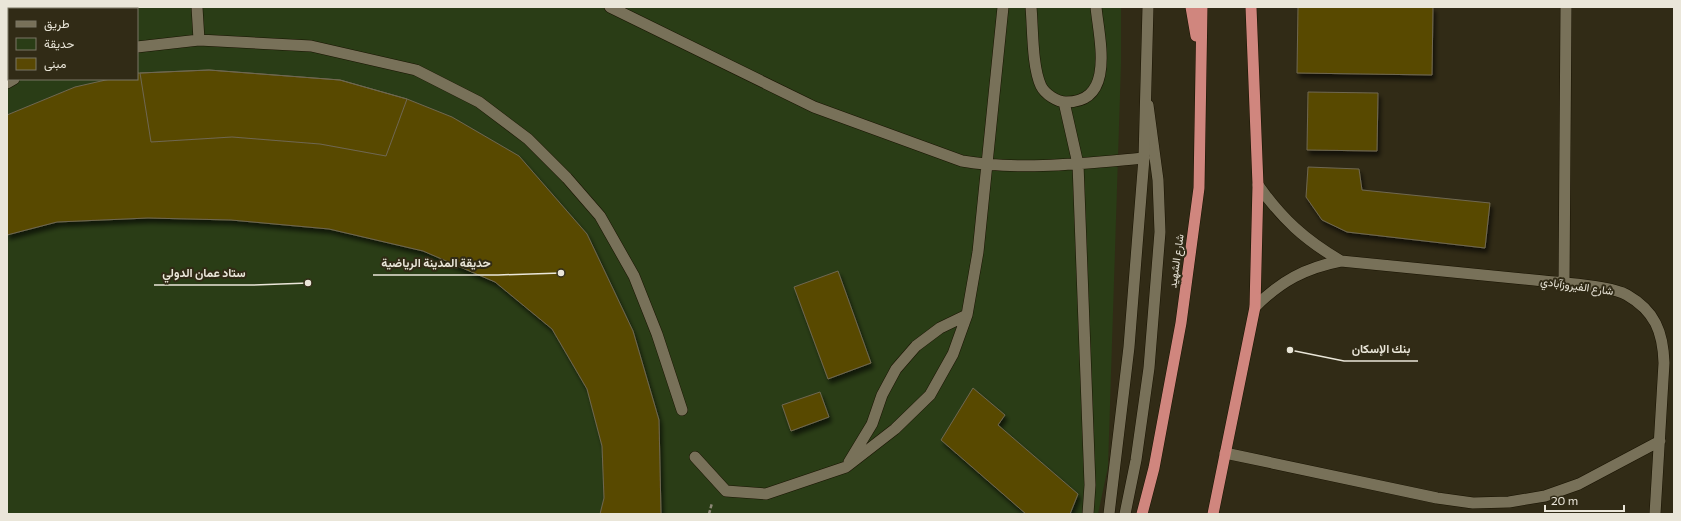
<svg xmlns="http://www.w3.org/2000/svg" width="1681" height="521" font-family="Commissioner,Vazirmatn,sans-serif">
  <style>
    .green { fill: #2a3d16; fill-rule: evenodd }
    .building { fill: #594803; stroke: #6f6851; filter: url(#shadow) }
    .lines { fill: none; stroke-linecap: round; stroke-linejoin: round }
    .service-casing { stroke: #191302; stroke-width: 12 }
    .minor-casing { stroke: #191302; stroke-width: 12 }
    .secondary-casing { stroke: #191302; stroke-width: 12 }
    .trunk-casing { stroke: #191302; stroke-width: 12 }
    .path { stroke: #8d8877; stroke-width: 2.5; stroke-dasharray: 4 2; stroke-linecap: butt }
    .service { stroke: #787159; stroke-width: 11 }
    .minor { stroke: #787159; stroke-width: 11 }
    .secondary { stroke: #787159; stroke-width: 11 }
    .trunk { stroke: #d0867e; stroke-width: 11 }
    .labels { text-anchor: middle; stroke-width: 4; stroke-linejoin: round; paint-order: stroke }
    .street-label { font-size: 11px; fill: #eae6d9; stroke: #312b16 }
    .leader { fill: none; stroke: #eae6d9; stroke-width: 1.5 }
    .callout-dot { fill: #eae6d9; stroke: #312b16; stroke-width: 1.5 }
    .callout-label { font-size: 12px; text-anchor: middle; font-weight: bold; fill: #eae6d9; stroke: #312b16; stroke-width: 4; stroke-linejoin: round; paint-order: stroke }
  </style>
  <defs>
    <filter id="shadow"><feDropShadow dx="2.5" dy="4.5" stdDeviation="2" flood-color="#0009"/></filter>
  </defs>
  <rect width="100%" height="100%" fill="#312b16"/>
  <path class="green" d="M7,7H1121V64L1108,467L1098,514H7ZM9,9H137V79H9Z"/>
  <path class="building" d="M1298,7H1433L1432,75L1297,73Z
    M209,70L340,80L407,99L452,117L519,156L587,234L633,331L659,420L661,514H600L604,498L602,446L587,389L552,329L495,282L423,251L329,229L231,220L148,218L57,222L7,235V115L75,87L110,79H137V73H140Z
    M209,70L340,80L407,99L386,156L320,144L232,137L151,142L140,73Z
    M1308,92L1378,93L1377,151L1307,150Z
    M1308,167L1359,169L1362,190L1490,203L1485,248L1347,232L1322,220L1306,197Z
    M838,271L871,363L828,379L794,287Z
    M973,388L1005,415L998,425L1078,494L1070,514H1026L941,440Z
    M820,392L829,417L791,431L782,405Z"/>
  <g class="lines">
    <g class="service-casing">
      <path id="service" d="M197,7L199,40
        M610,7L814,107L962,161C1020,171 1087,163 1144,158
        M1031,7C1033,29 1032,67 1041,86C1045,94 1057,102 1066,102C1116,102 1099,39 1096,7
        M137,47L199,40L311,46L416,70L479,102L528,139L567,178L600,216L634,276L657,334L682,410
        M7,83L14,79
        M1064,102L1078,164L1090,485L1088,514
        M695,457L726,491L766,494L846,467L895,429L930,395L953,354L967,315L978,252L1003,7
        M849,462L872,424L882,395L896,369L916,346L940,328L967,315
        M1125,514L1136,460L1149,368L1160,232L1158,180L1148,105"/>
    </g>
    <g class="minor-casing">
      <path id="minor" d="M1258,185C1282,219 1305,240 1341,261
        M1564,284L1566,7
        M1255,307C1281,281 1305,268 1341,261C1409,268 1476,274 1544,281C1563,283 1612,286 1627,295C1655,311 1663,332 1664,363L1655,514
        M1225,453L1437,498L1473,503L1509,502L1545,496L1579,484L1660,441"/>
    </g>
    <g class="secondary-casing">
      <path id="secondary" d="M1109,514L1129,347L1144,158L1148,7"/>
    </g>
    <g class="trunk-casing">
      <path id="trunk" d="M1191,7L1196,36
        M1142,514L1154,468L1181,323L1199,188L1202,7
        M1213,514L1255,307L1258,185L1251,7"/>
    </g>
    <path class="path" d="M709,514L712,503"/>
    <use href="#service" class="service"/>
    <use href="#minor" class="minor"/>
    <use href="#secondary" class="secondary"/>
    <use href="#trunk" class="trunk"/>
  </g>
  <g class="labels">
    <g class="street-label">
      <text transform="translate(1176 261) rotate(-82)" y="4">شارع الشهيد</text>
      <text transform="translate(1577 286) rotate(8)" y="4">شارع الفيروزآبادي</text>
    </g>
  </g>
  <path class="leader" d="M561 273L498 275H373M308 283L254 285H154M1290 350L1344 361H1418"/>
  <g class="callout-dot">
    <circle cx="561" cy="273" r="4"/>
    <circle cx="308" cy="283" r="4"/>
    <circle cx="1290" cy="350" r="4"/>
  </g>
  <g class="callout-label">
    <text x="436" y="267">حديقة المدينة الرياضية</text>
    <text x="204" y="277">ستاد عمان الدولي</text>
    <text x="1381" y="353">بنك الإسكان</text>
  </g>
  <rect width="1681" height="521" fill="none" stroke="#eae6d9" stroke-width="16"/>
  <rect x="8" y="8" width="130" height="72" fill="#312b16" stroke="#7b7664"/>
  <rect x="16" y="21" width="20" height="6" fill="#787159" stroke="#7b7664"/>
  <text x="44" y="28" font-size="12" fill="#eae6d9">طريق</text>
  <rect x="16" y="38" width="20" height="12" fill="#2a3d16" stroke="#7b7664"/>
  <text x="44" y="48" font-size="12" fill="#eae6d9">حديقة</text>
  <rect x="16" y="58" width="20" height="12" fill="#594803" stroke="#7b7664"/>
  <text x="44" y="68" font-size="12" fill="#eae6d9">مبنى</text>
  <path d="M1545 505v6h79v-6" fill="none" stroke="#eae6d9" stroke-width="2"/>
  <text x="1551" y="505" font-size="12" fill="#eae6d9" stroke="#312b16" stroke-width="3" paint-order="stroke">20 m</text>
</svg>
